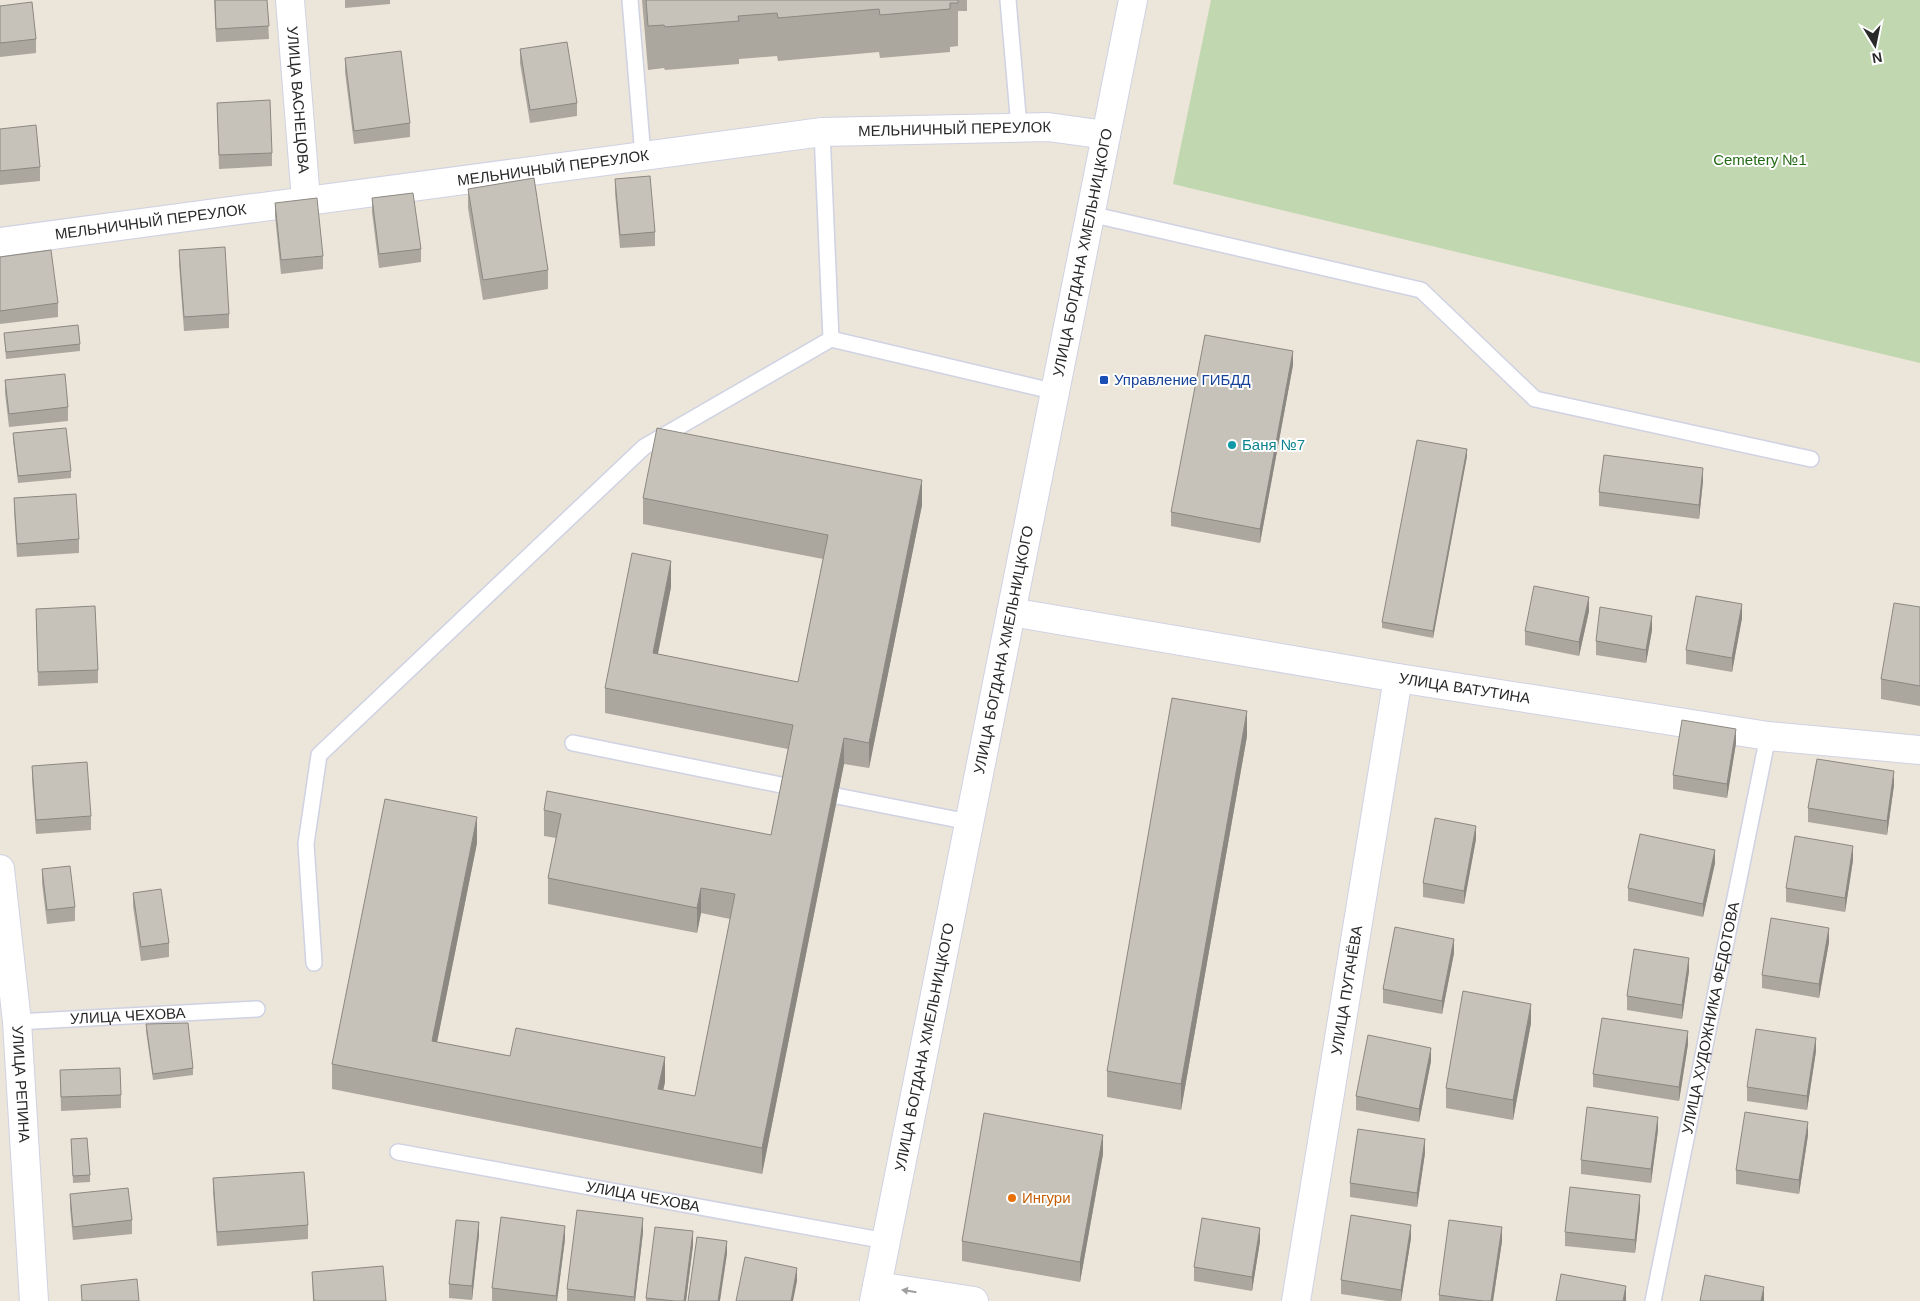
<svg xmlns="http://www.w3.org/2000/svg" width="1920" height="1301" font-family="Arial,sans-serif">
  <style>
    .cemetery { fill: #c1d7af }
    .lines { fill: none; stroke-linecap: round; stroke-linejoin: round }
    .lane-casing { stroke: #ced2e3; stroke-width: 18 }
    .street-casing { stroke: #ced2e3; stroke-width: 30 }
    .secondary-casing { stroke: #ced2e3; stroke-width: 30 }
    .lane { stroke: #fff; stroke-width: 15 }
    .street { stroke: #fff; stroke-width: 28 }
    .secondary { stroke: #fff; stroke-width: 28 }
    .wall { fill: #aba79f }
    .shaded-wall { fill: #8b8882 }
    .building { fill: #c7c2b9; stroke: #8b8882 }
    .oneway { fill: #9f9f9f }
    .transit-dot { fill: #1a4fb4; stroke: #fff; stroke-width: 2 }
    .culture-dot { fill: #0f9aa8; stroke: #fff; stroke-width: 2 }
    .food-dot { fill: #e8710a; stroke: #fff; stroke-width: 2 }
    .labels { text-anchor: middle; stroke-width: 4; stroke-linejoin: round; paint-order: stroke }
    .street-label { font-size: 15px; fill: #292929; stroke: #fff }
    .park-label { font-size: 15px; fill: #236a15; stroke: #fff }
    .transit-label { font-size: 15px; fill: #164399; stroke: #fff; text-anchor: start }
    .culture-label { font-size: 15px; fill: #0d838f; stroke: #fff; text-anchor: start }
    .food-label { font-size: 15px; fill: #c56008; stroke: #fff; text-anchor: start }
  </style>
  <rect width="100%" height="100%" fill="#ece5d9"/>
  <path class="cemetery" d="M1211,0H1920V363L1173,184Z"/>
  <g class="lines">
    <g class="lane-casing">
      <g id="lane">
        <path d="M630,0L643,156"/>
        <path d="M1008,0L1019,127"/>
        <path d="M822,132L831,339"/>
        <path d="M1090,214L1421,290L1535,399L1811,459"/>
        <path d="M573,743L786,786"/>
        <path d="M837,796L969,822"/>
        <path d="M314,963L306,844L319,755L644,447L831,339L1056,392"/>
        <path id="s1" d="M17,1022L257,1009"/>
        <path id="s2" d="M398,1152L886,1241"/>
        <path id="s3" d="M1653,1301L1768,736"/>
      </g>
    </g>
    <g class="street-casing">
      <g id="street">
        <path id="s4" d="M290,0L306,200"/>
        <path id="s5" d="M0,242L822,132L1048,127L1106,135"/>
        <path id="s6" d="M1011,612L1398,678L1768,736L1920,750"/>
        <path id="s7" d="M0,869L17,1022L34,1301"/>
        <path d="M877,1286L974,1301"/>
        <path id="s8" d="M1296,1301L1398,678"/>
      </g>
    </g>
    <g class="secondary-casing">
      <g id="secondary">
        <path id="s9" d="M874,1301L1133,0"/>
      </g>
    </g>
    <use href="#lane" class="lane"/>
    <use href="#street" class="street"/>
    <use href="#secondary" class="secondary"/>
  </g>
  <path class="wall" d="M214,0H267L269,39L216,42Z
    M345,0H390V4L345,8Z
    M642,0H967V11H958V46L950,47V52L880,58L879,52L778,61L777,56L739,59V64L665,70L664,68L648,70Z
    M0,6L36,39V53L0,57Z
    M520,49L577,103V116L530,123L520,63Z
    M345,58L410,123V137L354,144L345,72Z
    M217,103L272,153V166L219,169Z
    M0,129L40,167V181L0,185Z
    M615,179L655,232V246L620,248L615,193Z
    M468,189L548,270V289L483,300L468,208Z
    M372,198L421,249V262L379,268L372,212Z
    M275,203L323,256V269L281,274L275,216Z
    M179,250L229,314V328L184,331L179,264Z
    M0,257L58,303V317L0,324Z
    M4,333L80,344V351L6,359Z
    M1293,365L1260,543L1171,526V512Z
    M5,380L68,407V421L9,427L5,393Z
    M13,433L71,471V478L18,483L13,440Z
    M1467,456L1433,638L1382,628V622Z
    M1703,481L1699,519L1599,506V492Z
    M14,498L79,539V553L17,557L14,511Z
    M643,498L922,505L869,768L844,764L762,1174L332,1089V1064L477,843L437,1042L510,1056L665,1082L663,1090L695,1096L730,919L701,913L697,933L548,904V878L556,838L544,836V810L771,835L788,749L605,713V688L671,587L658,654L798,682L823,559L643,524Z
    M1920,607V706L1881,699V679Z
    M36,609L98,670V683L38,686Z
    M1589,611L1579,656L1525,645V631Z
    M1742,618L1732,672L1686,664V650Z
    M1652,630L1646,663L1596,655V641Z
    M1247,736L1181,1110L1107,1097V1071Z
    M1736,743L1727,798L1673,789V775Z
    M32,766L91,816V830L36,834L32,779Z
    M1894,785L1887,835L1808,822V808Z
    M1476,839L1464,904L1423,897V883Z
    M1853,860L1845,912L1786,902V888Z
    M1715,863L1703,917L1628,901V888Z
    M42,869L75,907V921L47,924L42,883Z
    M133,893L169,943V957L141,961L133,906Z
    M1829,942L1819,998L1762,988V975Z
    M1454,953L1442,1014L1383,1003V989Z
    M1689,971L1682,1019L1627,1010V996Z
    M1531,1023L1513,1120L1446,1108V1088Z
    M146,1024L193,1068V1075L153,1080L146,1031Z
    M1688,1044L1679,1101L1593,1087V1074Z
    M1816,1051L1807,1110L1747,1101V1087Z
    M1431,1061L1419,1122L1356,1110V1096Z
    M60,1070L121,1095V1108L61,1111Z
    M1658,1130L1651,1183L1581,1174V1160Z
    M1808,1135L1799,1194L1736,1184V1170Z
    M71,1139L90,1175V1182L73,1183Z
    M1425,1153L1417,1207L1350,1197V1183Z
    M1103,1154L1080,1282L962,1261V1241Z
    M213,1178L308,1225V1239L217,1246L213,1192Z
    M70,1194L132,1220V1234L73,1240L70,1208Z
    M1640,1208L1635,1253L1565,1246V1232Z
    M643,1232L635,1301H567V1289Z
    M479,1235L472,1300L449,1298V1284Z
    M1411,1238L1401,1301H1387L1341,1294V1280Z
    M565,1239L557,1301H492V1288Z
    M1260,1241L1252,1291L1194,1281V1267Z
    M1502,1241L1493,1301H1439V1295Z
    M693,1245L686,1301H646V1298Z
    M312,1272L386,1301H313Z"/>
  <path class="shaded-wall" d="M1293,351V365L1260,543V529Z
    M1467,449V456L1433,638V631Z
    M1703,468V481L1699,519V505Z
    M922,480V505L869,768V743Z
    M671,561V587L653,678V653Z
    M1589,597V611L1579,656V642Z
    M1742,604V618L1732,672V658Z
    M1652,616V630L1646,663V650Z
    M1247,711V736L1181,1110V1084Z
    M1736,729V743L1727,798V784Z
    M844,738V764L762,1174V1148Z
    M1894,771V785L1887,835V821Z
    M477,817V843L432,1067V1041Z
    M1476,826V839L1464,904V891Z
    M1853,846V860L1845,912V898Z
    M1715,850V863L1703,917V904Z
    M701,888V913L697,933V908Z
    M1829,928V942L1819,998V984Z
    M1454,939V953L1442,1014V1001Z
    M1689,958V971L1682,1019V1005Z
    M1531,1004V1023L1513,1120V1100Z
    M1688,1031V1044L1679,1101V1087Z
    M1816,1038V1051L1807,1110V1096Z
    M1431,1048V1061L1419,1122V1109Z
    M665,1057V1082L658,1114V1089Z
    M1658,1117V1130L1651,1183V1169Z
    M1808,1122V1135L1799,1194V1180Z
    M1103,1135V1154L1080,1282V1262Z
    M1425,1139V1153L1417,1207V1193Z
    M1640,1195V1208L1635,1253V1240Z
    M643,1218V1232L635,1301H634Z
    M479,1222V1235L472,1300V1286Z
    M1411,1225V1238L1401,1301V1290Z
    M565,1226V1239L557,1301H556Z
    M1502,1227V1241L1493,1301H1491Z
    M1260,1228V1241L1252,1291V1277Z
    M693,1231V1245L686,1301H684Z
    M727,1241V1254L720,1301H718Z
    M797,1268V1281L793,1301H791Z
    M1626,1286V1301H1623Z
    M1764,1287V1301H1761Z"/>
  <path class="building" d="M215,0H267L269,26L216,29Z
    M646,0H958V3H950V9L880,15L879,9L778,18L777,13L738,16L739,21L665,27L664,25L648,26Z
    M32,2L36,39L0,43V6Z
    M567,42L577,103L530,110L520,49Z
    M401,51L410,123L354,131L345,58Z
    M270,100L272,153L219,155L217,103Z
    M36,125L40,167L0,171V129Z
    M650,176L655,232L620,235L615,179Z
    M534,178L548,270L483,280L468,189Z
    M413,193L421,249L379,254L372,198Z
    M317,198L323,256L281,260L275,203Z
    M225,247L229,314L184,317L179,250Z
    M51,250L58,303L0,311V257Z
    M78,325L80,344L6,352L4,333Z
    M1205,335L1293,351L1260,529L1171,512Z
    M65,374L68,407L9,414L5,380Z
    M66,428L71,471L18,476L13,433Z
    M657,428L922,480L869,743L844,738L762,1148L332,1064L385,799L477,817L432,1041L510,1056L516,1028L665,1057L658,1089L695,1096L735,894L701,888L697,908L548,878L561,814L544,810L547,791L771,835L793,725L605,688L632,553L671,561L653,653L798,682L828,535L643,498Z
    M1417,440L1467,449L1433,631L1382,622Z
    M1604,455L1703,468L1699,505L1599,492Z
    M76,494L79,539L17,544L14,498Z
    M1534,586L1589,597L1579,642L1525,631Z
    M1696,596L1742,604L1732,658L1686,650Z
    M1894,603L1920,607V686L1881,679Z
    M95,606L98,670L38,672L36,609Z
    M1600,607L1652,616L1646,650L1596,641Z
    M1172,698L1247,711L1181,1084L1107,1071Z
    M1682,720L1736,729L1727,784L1673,775Z
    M1817,759L1894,771L1887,821L1808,808Z
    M87,762L91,816L36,820L32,766Z
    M1435,818L1476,826L1464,891L1423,883Z
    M1640,834L1715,850L1703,904L1628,888Z
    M1795,836L1853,846L1845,898L1786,888Z
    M70,866L75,907L47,910L42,869Z
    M161,889L169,943L141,947L133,893Z
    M1771,918L1829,928L1819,984L1762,975Z
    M1395,927L1454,939L1442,1001L1383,989Z
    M1634,949L1689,958L1682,1005L1627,996Z
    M1463,991L1531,1004L1513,1100L1446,1088Z
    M1602,1018L1688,1031L1679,1087L1593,1074Z
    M188,1023L193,1068L153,1074L146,1024Z
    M1756,1029L1816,1038L1807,1096L1747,1087Z
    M1368,1035L1431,1048L1419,1109L1356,1096Z
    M120,1068L121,1095L61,1097L60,1070Z
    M1587,1107L1658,1117L1651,1169L1581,1160Z
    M1745,1112L1808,1122L1799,1180L1736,1170Z
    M984,1113L1103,1135L1080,1262L962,1241Z
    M1358,1129L1425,1139L1417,1193L1350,1183Z
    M87,1138L90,1175L73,1176L71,1139Z
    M304,1172L308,1225L217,1232L213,1178Z
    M1570,1187L1640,1195L1635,1240L1565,1232Z
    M128,1188L132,1220L73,1227L70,1194Z
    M577,1210L643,1218L634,1297L567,1289Z
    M1351,1215L1411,1225L1401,1290L1341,1280Z
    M501,1217L565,1226L556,1296L492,1288Z
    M1202,1218L1260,1228L1252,1277L1194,1267Z
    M456,1220L479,1222L472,1286L449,1284Z
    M1449,1220L1502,1227L1491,1301H1483L1439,1295Z
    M655,1227L693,1231L684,1301H675L646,1298Z
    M697,1237L727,1241L718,1301H688Z
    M745,1257L797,1268L791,1301H736Z
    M383,1266L386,1301H314L312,1272Z
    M1561,1274L1626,1286L1623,1301H1556Z
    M1705,1275L1764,1287L1761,1301H1700Z
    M137,1279L139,1301H82L81,1285Z"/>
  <defs><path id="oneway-solid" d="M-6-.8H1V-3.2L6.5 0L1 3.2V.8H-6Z" transform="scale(1.25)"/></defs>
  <use class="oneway" href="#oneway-solid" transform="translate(909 1291) rotate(-171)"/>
  <rect class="transit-dot" x="1099" y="375" width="10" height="10" rx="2.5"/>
  <circle class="culture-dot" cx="1232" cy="445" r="5"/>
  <circle class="food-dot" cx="1012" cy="1198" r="5"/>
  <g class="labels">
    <g class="street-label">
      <text dy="5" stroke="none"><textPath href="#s4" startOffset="100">УЛИЦА ВАСНЕЦОВА</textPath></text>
      <text dy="5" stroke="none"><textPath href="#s5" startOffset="962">МЕЛЬНИЧНЫЙ ПЕРЕУЛОК</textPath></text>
      <text dy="5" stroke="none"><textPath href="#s5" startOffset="558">МЕЛЬНИЧНЫЙ ПЕРЕУЛОК</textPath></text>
      <text dy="5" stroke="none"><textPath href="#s5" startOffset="152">МЕЛЬНИЧНЫЙ ПЕРЕУЛОК</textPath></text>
      <text dy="5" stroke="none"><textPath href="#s9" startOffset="1069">УЛИЦА БОГДАНА ХМЕЛЬНИЦКОГО</textPath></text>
      <text dy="5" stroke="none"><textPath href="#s9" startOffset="664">УЛИЦА БОГДАНА ХМЕЛЬНИЦКОГО</textPath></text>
      <text dy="5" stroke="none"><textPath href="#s6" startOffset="460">УЛИЦА ВАТУТИНА</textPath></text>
      <text dy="5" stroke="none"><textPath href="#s8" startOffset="315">УЛИЦА ПУГАЧЁВА</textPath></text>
      <text dy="5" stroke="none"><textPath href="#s1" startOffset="111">УЛИЦА ЧЕХОВА</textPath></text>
      <text dy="5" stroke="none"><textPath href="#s3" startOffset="289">УЛИЦА ХУДОЖНИКА ФЕДОТОВА</textPath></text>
      <text dy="5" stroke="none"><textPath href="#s9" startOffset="259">УЛИЦА БОГДАНА ХМЕЛЬНИЦКОГО</textPath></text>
      <text dy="5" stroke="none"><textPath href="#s7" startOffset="216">УЛИЦА РЕПИНА</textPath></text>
      <text dy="5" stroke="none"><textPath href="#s2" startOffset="249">УЛИЦА ЧЕХОВА</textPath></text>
    </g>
    <g class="park-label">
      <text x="1760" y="165">Cemetery №1</text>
    </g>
    <g class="transit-label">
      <text x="1114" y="385">Управление ГИБДД</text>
    </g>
    <g class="culture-label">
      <text x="1242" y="450">Баня №7</text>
    </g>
    <g class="food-label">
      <text x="1022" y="1203">Ингури</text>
    </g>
  </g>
  <g transform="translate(1875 45) rotate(170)" stroke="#ffffff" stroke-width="4" paint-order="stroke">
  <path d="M0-4L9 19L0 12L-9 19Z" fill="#292929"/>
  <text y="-8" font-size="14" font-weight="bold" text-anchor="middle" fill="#292929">N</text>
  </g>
</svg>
